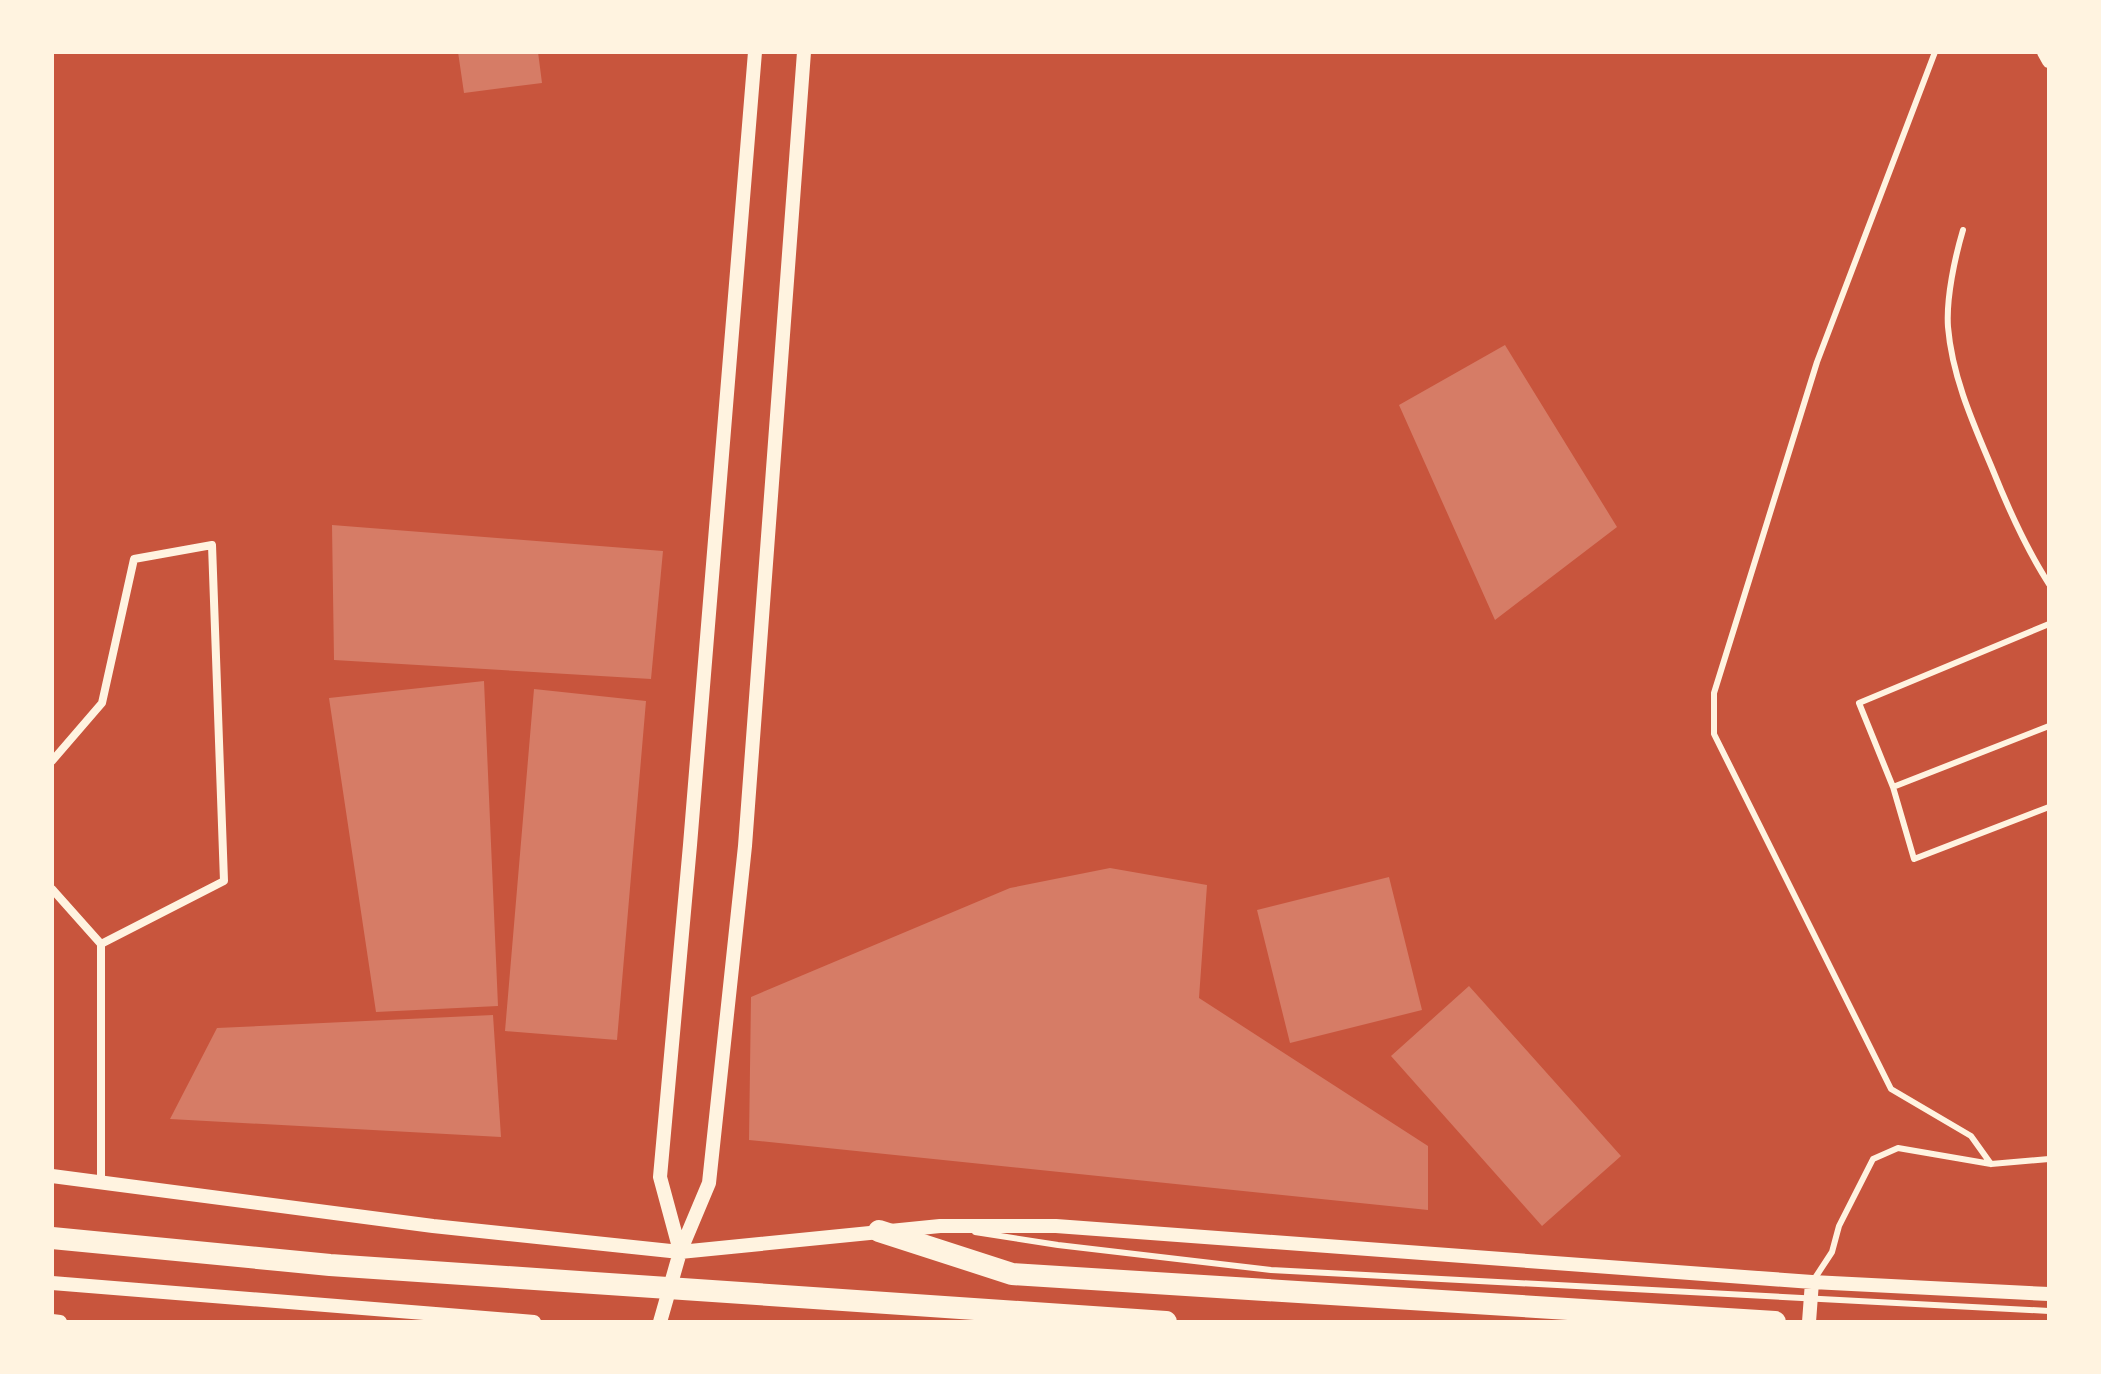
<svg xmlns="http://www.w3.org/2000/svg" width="2101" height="1374" font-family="'Open Sans',sans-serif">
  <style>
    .building { fill: #d67c66 }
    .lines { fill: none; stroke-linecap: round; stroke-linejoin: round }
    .service { stroke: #fff3e0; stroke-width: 6 }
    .minor { stroke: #fff3e0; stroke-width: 8 }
    .tertiary { stroke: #fff3e0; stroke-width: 14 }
    .trunk { stroke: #fff3e0; stroke-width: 22 }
  </style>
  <rect width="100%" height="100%" fill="#c8553d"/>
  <path class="building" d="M458,52H538L542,83L464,93Z
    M1505,345L1617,527L1495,620L1399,405Z
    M332,525L663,551L651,679L334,660Z
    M484,681L498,1006L376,1012L329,698Z
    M534,689L646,701L617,1040L505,1031Z
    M1110,868L1207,885L1199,998L1428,1146V1210L749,1140L751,997L1010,888Z
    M1389,877L1422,1010L1290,1043L1257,910Z
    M1469,986L1621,1156L1542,1226L1391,1056Z
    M493,1015L501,1137L170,1119L217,1028Z"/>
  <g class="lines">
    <path class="service" d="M1935,52L1817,362L1714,693V734L1891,1089L1971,1136L1991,1164
      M1963,230C1955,257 1946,298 1948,327C1952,376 1973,423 1992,468C2008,508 2025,547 2049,584
      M2049,624L1859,703L1893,787L1914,859L2049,807
      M1893,787L2049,726
      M975,1232L1058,1245L1271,1270L2049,1311
      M1813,1281L1832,1252L1839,1226L1873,1159L1898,1148L1991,1164L2049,1159"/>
    <path class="minor" d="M52,761L102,703L134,559L212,545L224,881L101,944
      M52,889L101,944V1182"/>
    <path class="tertiary" d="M2044,52L2049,61
      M52,1176L433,1226L680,1252L940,1226H1056L1812,1282L2049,1294
      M680,1251L660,1177L690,845L755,52
      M52,1283L534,1322
      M52,1321L60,1322
      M660,1322L680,1252L709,1183L745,846L804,52
      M1809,1322L1812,1282"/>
    <path class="trunk" d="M879,1231L1012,1274L1775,1322
      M52,1238L330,1265L1166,1322"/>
  </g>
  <rect width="2101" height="1374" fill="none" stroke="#fff3e0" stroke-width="108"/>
</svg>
